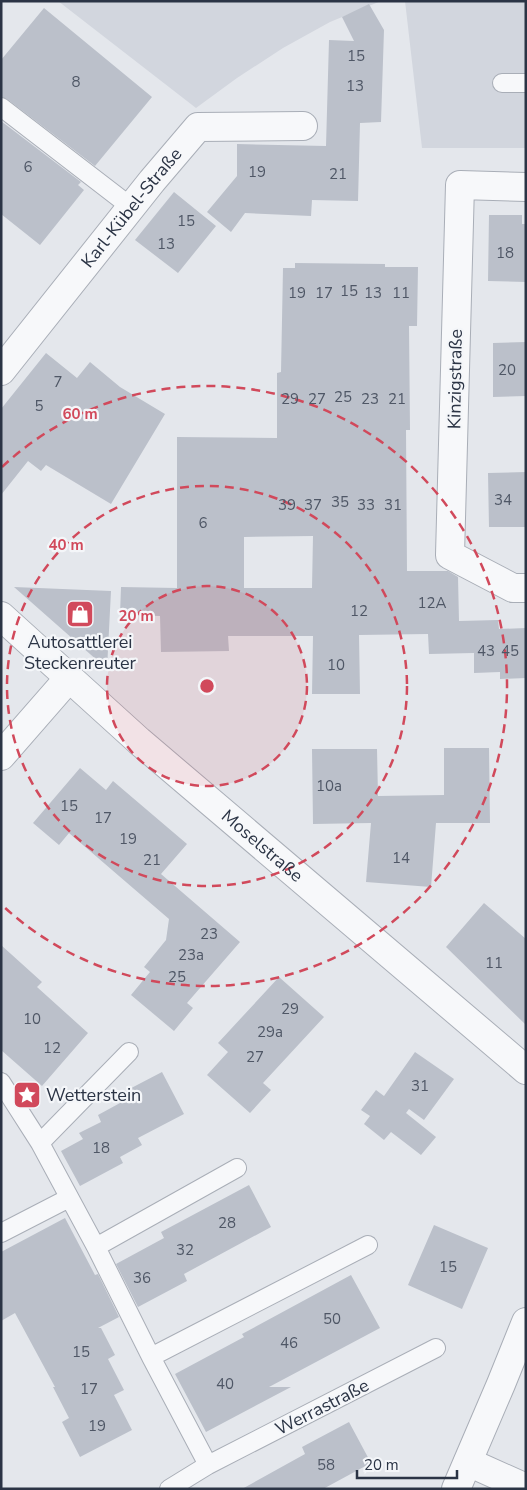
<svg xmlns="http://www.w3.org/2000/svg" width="527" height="1490" font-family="'Nunito Sans',sans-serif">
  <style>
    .built { fill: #d2d6de }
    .building { fill: #bbc0ca; fill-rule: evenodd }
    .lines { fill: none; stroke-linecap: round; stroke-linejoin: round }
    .service-casing { stroke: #a9aeb7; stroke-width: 20 }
    .minor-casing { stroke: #a9aeb7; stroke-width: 30 }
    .service { stroke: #f7f8fa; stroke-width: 18 }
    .minor { stroke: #f7f8fa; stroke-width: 28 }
    .ring { fill: none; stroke: #d1495b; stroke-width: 2.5; stroke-dasharray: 9 6 }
    .labels { text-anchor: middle; stroke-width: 4.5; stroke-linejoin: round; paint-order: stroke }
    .number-label { font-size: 15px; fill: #4f5766 }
    .street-label { font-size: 18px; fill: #2b3445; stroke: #f4f6f9 }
    .poi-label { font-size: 18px; fill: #2b3445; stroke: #f4f6f9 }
    .centre { fill: #d1495b; stroke: #f4f6f9; stroke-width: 2.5 }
    .ring-label { font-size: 15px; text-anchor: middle; font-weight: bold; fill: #d1495b; stroke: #f4f6f9; stroke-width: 4.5; stroke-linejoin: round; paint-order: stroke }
  </style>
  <rect width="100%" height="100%" fill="#e4e7ec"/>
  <path class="built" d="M58,1H381L330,22L283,48L237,78L196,108Z
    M405,1H526V148H422Z"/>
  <path class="building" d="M369,4L384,30L381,122L360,123L358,201L312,200L311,216L245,213L231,232L207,212L237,176V144L326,146L329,40L354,41L342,17Z
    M44,8L152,97L95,166L7,99L1,97V60Z
    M1,121L81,182L78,185L84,190L40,245L1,214Z
    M174,192L216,226L178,273L135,240Z
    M489,215H522V224H526V282L488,281Z
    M295,263L385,264V267H418L417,326H409L410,430H406L407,571H448L458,577L459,621L498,620L499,629L526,628V678L500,679V672L474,673V653L429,654L428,634L359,635L360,694H312L313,636H228L229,651L161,652L160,616L120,615L121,587L177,588V437L277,438V373L281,372L283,268H295ZM313,536L312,588H244V537Z
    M526,342V396L493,397V343Z
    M46,353L77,378L90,362L120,387L165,414L111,504L46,465L41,471L28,461L1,495V409Z
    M526,472V527H489L488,473Z
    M14,587L111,591L107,669Z
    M444,748H489L490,823H436L431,887L366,882L371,823L313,824L312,749H377L378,796L444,795Z
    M80,768L106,790L113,781L187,844L161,874L240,942L187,1003L193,1008L174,1031L131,995L150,972L144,967L166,940L169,919L69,833L59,845L33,823Z
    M484,903L526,939V1025L446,947Z
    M1,945L42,982L37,987L88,1033L42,1086L1,1050Z
    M279,977L324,1017L263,1083L271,1090L250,1113L207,1075L228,1052L218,1043Z
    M415,1052L454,1079L424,1120L409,1109L406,1113L436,1137L421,1155L391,1132L384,1140L364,1124L370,1116L361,1110L376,1090L384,1096Z
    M162,1072L184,1114L138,1138L142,1145L120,1157L123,1163L80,1186L61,1151L83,1139L79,1133L101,1122L98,1115L120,1103L116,1096Z
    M249,1185L271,1227L184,1274L187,1281L138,1307L116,1264L164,1238L161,1232Z
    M65,1218L95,1275L98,1274L119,1317L98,1328H101L115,1355L108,1359L124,1390L114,1395L132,1430L80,1457L62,1422L69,1418L53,1387H55L15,1313L1,1321V1252Z
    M434,1225L488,1248L462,1309L408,1285Z
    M351,1275L380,1328L269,1387H291L206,1432L175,1374L244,1337L242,1334Z
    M349,1422L371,1463L323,1489H242L305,1454L302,1447Z"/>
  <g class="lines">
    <g class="service-casing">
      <path id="service" d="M502,83H526
        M1,107L131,207
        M1,1082L40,1143L96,1247L151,1357
        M40,1143L129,1052
        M1,1233L69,1198
        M96,1247L237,1168
        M208,1465L151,1357L368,1245
        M169,1489L208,1465L436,1348"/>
    </g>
    <g class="minor-casing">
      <g id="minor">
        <path d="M526,187L460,185L450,555L513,588H526"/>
        <path id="s1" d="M1,371L152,181L198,127L303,126"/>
        <path id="s2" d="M1,616L139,741L526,1070"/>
        <path d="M1,756L69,678"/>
        <path d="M468,1462L526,1488"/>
        <path d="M456,1489L501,1384L526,1322"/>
      </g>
    </g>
    <use href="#service" class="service"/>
    <use href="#minor" class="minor"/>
  </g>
  <circle cx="207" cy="686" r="100" fill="#d1495b" fill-opacity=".12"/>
  <g class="ring">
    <circle cx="207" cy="686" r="100"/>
    <circle cx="207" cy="686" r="200"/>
    <path d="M2 467A300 300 0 1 1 2 905"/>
  </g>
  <defs>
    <g id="shop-square" transform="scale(1.4375)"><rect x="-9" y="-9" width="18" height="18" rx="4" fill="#d1495b" stroke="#f4f6f9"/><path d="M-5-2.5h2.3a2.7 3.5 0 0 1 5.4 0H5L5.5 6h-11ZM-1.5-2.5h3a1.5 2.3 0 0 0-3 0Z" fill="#fff"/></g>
    <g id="sight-square" transform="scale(1.4375)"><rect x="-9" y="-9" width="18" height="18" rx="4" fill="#d1495b" stroke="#f4f6f9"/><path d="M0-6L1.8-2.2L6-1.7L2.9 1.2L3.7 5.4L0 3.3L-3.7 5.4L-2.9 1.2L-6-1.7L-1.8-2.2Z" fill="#fff"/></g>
  </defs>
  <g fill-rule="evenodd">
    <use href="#shop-square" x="80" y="614"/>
    <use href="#sight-square" x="27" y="1095"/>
  </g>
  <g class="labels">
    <g class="number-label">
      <text x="356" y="61">15</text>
      <text x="76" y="87">8</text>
      <text x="355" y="91">13</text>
      <text x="28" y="172">6</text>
      <text x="257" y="177">19</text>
      <text x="338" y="179">21</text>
      <text x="186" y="226">15</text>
      <text x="166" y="249">13</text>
      <text x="505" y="258">18</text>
      <text x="349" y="296">15</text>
      <text x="297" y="298">19</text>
      <text x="324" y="298">17</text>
      <text x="373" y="298">13</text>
      <text x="401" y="298">11</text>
      <text x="507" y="375">20</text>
      <text x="58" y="387">7</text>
      <text x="343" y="402">25</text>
      <text x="290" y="404">29</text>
      <text x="317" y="404">27</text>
      <text x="370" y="404">23</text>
      <text x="397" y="404">21</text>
      <text x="39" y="411">5</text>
      <text x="503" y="505">34</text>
      <text x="340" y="507">35</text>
      <text x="287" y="510">39</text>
      <text x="313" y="510">37</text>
      <text x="366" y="510">33</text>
      <text x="393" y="510">31</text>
      <text x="203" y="528">6</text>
      <text x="432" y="608">12A</text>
      <text x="359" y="616">12</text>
      <text x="486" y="656">43</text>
      <text x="510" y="656">45</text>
      <text x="336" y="670">10</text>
      <text x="329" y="791">10a</text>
      <text x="69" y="811">15</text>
      <text x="103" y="823">17</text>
      <text x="128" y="844">19</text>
      <text x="401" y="863">14</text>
      <text x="152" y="865">21</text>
      <text x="209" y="939">23</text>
      <text x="191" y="960">23a</text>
      <text x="494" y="968">11</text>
      <text x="177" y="982">25</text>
      <text x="290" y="1014">29</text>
      <text x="32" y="1024">10</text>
      <text x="270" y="1037">29a</text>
      <text x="52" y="1053">12</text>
      <text x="255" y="1062">27</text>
      <text x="420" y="1091">31</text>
      <text x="101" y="1153">18</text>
      <text x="227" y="1228">28</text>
      <text x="185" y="1255">32</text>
      <text x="448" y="1272">15</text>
      <text x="142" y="1283">36</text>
      <text x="332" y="1324">50</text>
      <text x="289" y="1348">46</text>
      <text x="81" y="1357">15</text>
      <text x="225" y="1389">40</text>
      <text x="89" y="1394">17</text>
      <text x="97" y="1431">19</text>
      <text x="326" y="1470">58</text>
    </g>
    <g class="street-label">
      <text dy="6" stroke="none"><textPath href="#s1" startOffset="209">Karl-Kübel-Straße</textPath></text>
      <text transform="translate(455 379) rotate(-89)" y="6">Kinzigstraße</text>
      <text dy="6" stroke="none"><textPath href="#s2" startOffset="348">Moselstraße</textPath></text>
      <text transform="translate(322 1407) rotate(-27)" y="6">Werrastraße</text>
    </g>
    <g class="poi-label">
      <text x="80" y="648">Autosattlerei<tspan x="80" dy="21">Steckenreuter</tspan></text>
      <text x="46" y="1101" text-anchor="start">Wetterstein</text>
    </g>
  </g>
  <circle cx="207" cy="686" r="8" class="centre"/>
  <g class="ring-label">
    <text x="80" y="419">60 m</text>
    <text x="66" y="550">40 m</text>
    <text x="136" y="621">20 m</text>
  </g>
  <rect width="527" height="1490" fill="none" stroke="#2b3445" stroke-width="5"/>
  <path d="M357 1470v8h100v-8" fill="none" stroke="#2b3445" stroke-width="2.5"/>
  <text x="364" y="1470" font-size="15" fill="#2b3445" stroke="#f4f6f9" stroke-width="4" paint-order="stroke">20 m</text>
</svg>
